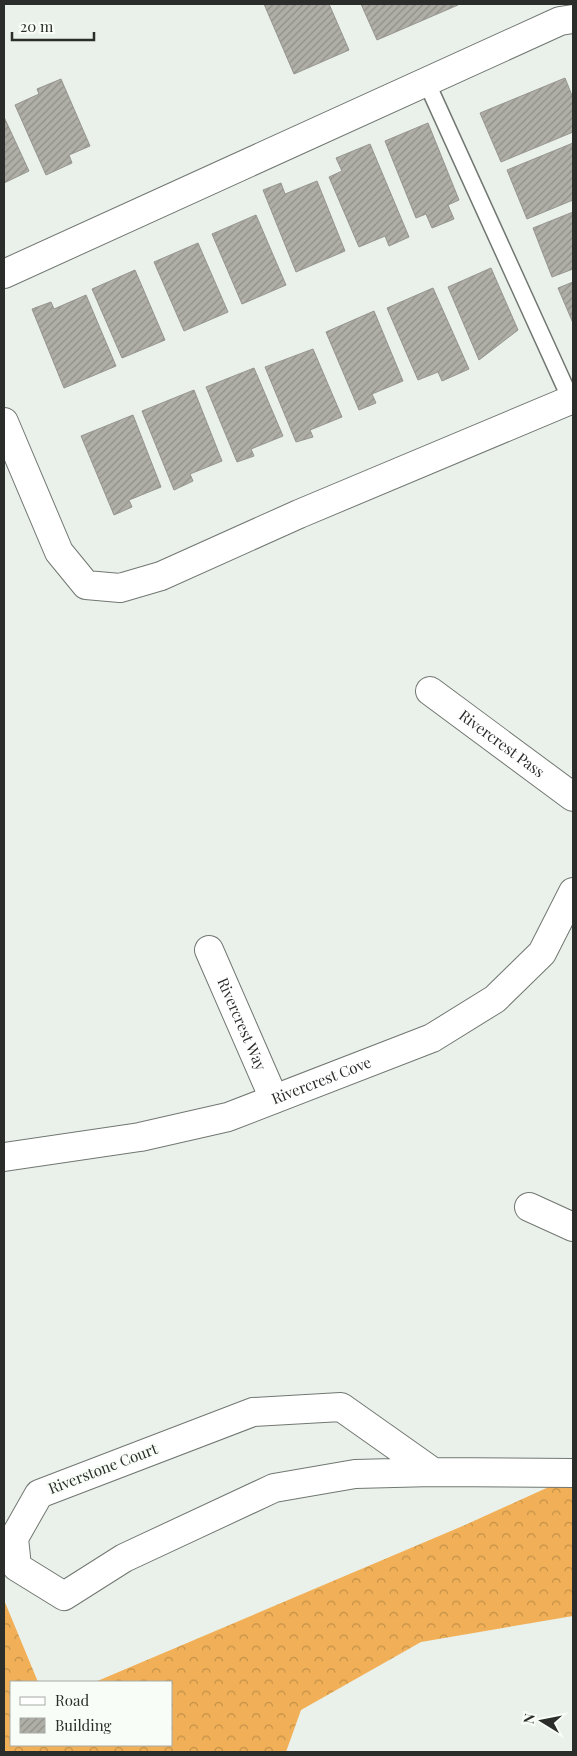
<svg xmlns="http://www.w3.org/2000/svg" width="577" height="1756" font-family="'Playfair Display',serif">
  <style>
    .forest { fill: url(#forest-crowns) }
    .building { fill: url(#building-hatch); stroke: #96968f }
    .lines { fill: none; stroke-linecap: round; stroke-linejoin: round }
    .lane-casing { stroke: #717771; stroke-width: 19 }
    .street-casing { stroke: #717771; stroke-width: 30 }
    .lane { stroke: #fff; stroke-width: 16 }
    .street { stroke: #fff; stroke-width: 28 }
    .labels { text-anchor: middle; stroke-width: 4; stroke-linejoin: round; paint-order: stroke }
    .street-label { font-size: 15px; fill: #2b2d2a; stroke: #f8fef7 }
  </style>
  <defs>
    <pattern id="forest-crowns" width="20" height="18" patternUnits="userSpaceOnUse" patternTransform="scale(1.25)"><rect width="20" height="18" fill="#f1b057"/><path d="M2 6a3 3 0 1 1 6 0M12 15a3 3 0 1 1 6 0" fill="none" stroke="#c39048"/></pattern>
    <pattern id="building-hatch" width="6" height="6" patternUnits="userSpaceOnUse" patternTransform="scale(1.25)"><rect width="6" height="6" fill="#afafa7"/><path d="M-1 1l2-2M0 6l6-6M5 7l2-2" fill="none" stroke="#8f8f88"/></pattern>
  </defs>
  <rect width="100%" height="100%" fill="#eaf0ea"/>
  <path class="forest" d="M573,1476V1616L421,1642L301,1710L286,1752H4V1600L38,1682H11V1745H171V1682H95L465,1525Z"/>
  <path class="building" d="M264,4H329L349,50L294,74Z
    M361,4H457L458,5L377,40Z
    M565,78L573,98V132L501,162L480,113Z
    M61,79L90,146L69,155L72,163L46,175L15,105L39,94L37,89Z
    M4,117L29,171L4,183Z
    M428,123L459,200L448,205L454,219L432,228L426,214L416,218L385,141Z
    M573,143V200L527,219L507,170Z
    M370,144L409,237L389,246L385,236L359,247L329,177L342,171L336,158Z
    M317,181L345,251L296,272L263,190L281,183L285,194Z
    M573,212V269L552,277L533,228Z
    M256,215L286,285L242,304L212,234Z
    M198,243L228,312L184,331L154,262Z
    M491,268L518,330L479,360L448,287Z
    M135,270L165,340L122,358L92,289Z
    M573,282V323L558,288Z
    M433,288L469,369L442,381L438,372L418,380L387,308Z
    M86,295L116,366L64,388L32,309L51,302L54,309Z
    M374,311L403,381L372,394L376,403L359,410L326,332Z
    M313,349L342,417L310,430L313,437L296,442L265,367Z
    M254,368L283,436L251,449L254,456L237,462L206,387Z
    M194,390L222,461L190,474L193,481L174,490L142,411Z
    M133,415L161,487L129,500L132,507L114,515L81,436Z"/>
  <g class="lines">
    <g class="lane-casing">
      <path id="lane" d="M426,81L571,400"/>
    </g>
    <g class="street-casing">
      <g id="street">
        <path d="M4,274L560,21L573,19"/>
        <path d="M4,422L59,552L86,585L120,588L161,576L299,514L573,399"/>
        <path id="s1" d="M430,691L573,797"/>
        <path id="s2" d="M209,950L274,1099"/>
        <path id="s3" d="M4,1157L140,1137L228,1117L432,1038L495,999L542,953L573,892"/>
        <path d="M529,1207L573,1227"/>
        <path d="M433,1472L341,1407L253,1412L39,1494L14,1538L17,1567L64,1596L124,1558L274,1488L355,1474L433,1472L573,1473"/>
      </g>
    </g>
    <use href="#lane" class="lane"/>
    <use href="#street" class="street"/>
  </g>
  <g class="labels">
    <g class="street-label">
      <text dy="5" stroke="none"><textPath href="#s1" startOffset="89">Rivercrest Pass</textPath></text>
      <text dy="5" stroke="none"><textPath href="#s2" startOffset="81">Rivercrest Way</textPath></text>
      <text dy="5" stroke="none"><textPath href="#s3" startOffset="328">Rivercrest Cove</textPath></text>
      <text transform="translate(103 1469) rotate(-21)" y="5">Riverstone Court</text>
    </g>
  </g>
  <rect width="577" height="1756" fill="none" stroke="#2b2d2a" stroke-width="10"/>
  <rect x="10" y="1681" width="162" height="65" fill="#f8fef7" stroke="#a6aaa5"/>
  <rect x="20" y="1697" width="25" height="8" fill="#ffffff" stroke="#a6aaa5"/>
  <text x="55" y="1706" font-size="15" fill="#2b2d2a">Road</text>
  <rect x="20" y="1718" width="25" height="15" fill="url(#building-hatch)" stroke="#a6aaa5"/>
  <text x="55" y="1731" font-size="15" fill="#2b2d2a">Building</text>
  <g transform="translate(542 1721) rotate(280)" stroke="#f8fef7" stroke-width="4" paint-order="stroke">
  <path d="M0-4L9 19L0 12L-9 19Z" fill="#2b2d2a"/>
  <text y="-8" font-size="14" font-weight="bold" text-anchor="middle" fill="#2b2d2a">N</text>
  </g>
  <path d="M12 32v8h82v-8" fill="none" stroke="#2b2d2a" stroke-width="2.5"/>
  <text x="20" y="32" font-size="15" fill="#2b2d2a" stroke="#f8fef7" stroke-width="4" paint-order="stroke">20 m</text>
</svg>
